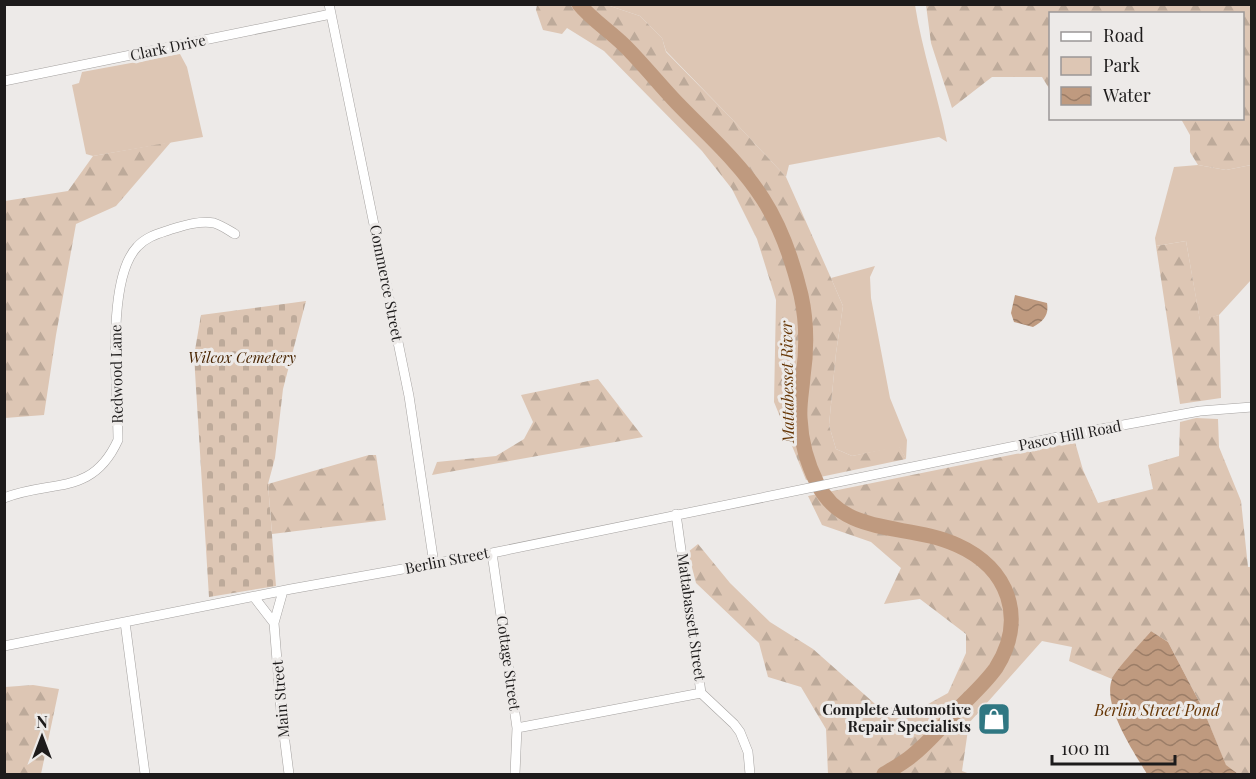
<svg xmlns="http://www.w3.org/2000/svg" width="1256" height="779" font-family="'Playfair Display',serif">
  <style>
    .green { fill: #ddc6b4 }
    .forest { fill: url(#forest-firs) }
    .cemetery { fill: url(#cemetery-stones) }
    .water { fill: url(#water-waves) }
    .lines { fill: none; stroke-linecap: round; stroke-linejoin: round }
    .river { stroke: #bf9a7f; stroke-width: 15 }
    .minor-casing { stroke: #a5a2a0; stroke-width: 10 }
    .minor { stroke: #fff; stroke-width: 9 }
    .labels { text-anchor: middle; stroke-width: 6; stroke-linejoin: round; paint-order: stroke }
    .street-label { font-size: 15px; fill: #1d1b1b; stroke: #edeae8 }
    .park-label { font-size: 15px; font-style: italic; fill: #492502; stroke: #edeae8 }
    .poi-label { font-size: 15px; font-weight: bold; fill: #1d1b1b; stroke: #edeae8; text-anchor: end }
    .water-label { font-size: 16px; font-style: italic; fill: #653504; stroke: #edeae8 }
  </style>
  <defs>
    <pattern id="forest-firs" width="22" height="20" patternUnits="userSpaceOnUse" patternTransform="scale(1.5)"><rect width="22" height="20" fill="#ddc6b4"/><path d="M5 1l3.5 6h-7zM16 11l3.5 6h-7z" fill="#bdaa9a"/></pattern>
    <pattern id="cemetery-stones" width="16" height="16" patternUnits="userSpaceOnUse" patternTransform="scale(1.5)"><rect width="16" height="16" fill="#ddc6b4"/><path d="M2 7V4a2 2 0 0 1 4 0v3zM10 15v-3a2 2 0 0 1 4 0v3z" fill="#bdaa9a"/></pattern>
    <pattern id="water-waves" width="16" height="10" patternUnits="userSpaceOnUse" patternTransform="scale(1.5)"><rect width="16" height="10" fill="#bf9a7f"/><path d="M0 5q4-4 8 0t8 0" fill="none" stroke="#9b7d67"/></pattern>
  </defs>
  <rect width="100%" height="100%" fill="#edeae8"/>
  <path class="green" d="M607,5H915C922,51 938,96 947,142L939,137L789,165L786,177L731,118L666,51L662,38L640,16Z
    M180,54L187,67L203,137L93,156L86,154L72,85L79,83L82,72Z
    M1198,165L1226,170L1251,165V280L1219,315L1200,321L1186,241L1156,246L1155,238L1174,167Z
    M875,266L870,277L871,298L890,398L907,440L906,459L899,447L852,456L836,449L829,425L836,353L843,306L831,278Z"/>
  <path class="forest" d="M537,5H607L640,16L662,38L666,52L731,118L786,177L831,278L843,306L836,353L829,425L836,449L852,456L899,446L906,459L806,480L774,402L776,300L757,239L732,189L702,151L604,51L567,28L562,34L543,30L536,10Z
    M926,5H1251V165L1226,170L1198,165L1190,152V135L1181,119L1242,118V14H1050V90L1042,77H992L952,108L931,43Z
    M171,142L116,206L76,224L56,335L44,415L5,418V201L68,191L93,156Z
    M1186,241L1200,320L1219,315L1221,398L1180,404L1156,246Z
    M598,379L643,437L432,475L437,462L496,456L524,439L533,422L521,395Z
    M1196,418L1218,419L1219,447L1241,501L1248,567H1251V774H1238L1226,766L1203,709L1168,642L1151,631L1112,679L1069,661L1072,647L1042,641L969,723L962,771L970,774H828L826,729L801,687L768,677L759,643L696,583L688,552L698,544L730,583L770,622L813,649L874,703L912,713L948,693L966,653V634L920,599L884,604L901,568L871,542L822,525L808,496L1075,442L1083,470L1098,503L1153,489L1148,465L1179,456L1180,422Z
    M369,455H376L386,520L272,534L268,484Z
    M33,685L59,689L41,774H5V687Z"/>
  <path class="cemetery" d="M306,301L283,389L275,458L268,484L276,586L209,597L194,356L201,315Z"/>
  <path class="water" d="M1015,295L1047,303C1049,315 1044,321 1033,327L1014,322L1011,313Z
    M1151,631L1168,642L1203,709L1226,765L1238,774H1147C1134,752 1102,706 1112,679C1115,670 1144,640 1151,631Z"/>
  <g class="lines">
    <path class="river" d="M579,4C592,20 610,31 625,46C643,64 659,84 677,103C707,134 740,163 763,199C781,227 793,262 801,295C807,322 807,349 803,377C802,391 799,404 800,418C801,440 807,463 817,483C844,538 907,522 957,545C1009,568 1027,619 996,668C986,682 973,694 961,706C946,722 931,740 914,754C905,762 894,768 884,774"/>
    <g class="minor-casing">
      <path id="minor" d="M329,4L409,396L434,564
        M4,81L331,14
        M4,498C52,479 92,497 118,440C118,394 105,281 137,247C146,237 157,234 169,230C182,226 200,220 214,223C221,225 228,230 235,234
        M676,514L701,693L734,724L740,732L748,752L750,774
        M492,553L517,728L515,774
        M283,591L274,623L281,711L289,774
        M254,597L274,623
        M125,622L145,774
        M4,646L291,589L492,553L1068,435L1200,411L1252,407
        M517,728L701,693"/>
    </g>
    <use href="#minor" class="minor"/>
  </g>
  <defs>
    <g id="shop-square" transform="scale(1.725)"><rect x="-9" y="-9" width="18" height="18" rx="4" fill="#307782" stroke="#edeae8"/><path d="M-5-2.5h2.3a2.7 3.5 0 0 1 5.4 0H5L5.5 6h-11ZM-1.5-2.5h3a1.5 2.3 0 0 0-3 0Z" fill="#fff"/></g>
  </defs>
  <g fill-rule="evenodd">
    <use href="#shop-square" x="994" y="719"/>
  </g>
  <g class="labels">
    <g class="street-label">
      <text transform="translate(168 48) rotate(-12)" y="5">Clark Drive</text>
      <text transform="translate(386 283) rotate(79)" y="5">Commerce Street</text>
      <text transform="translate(117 374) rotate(-91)" y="5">Redwood Lane</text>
      <text transform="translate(1070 436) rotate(-11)" y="5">Pasco Hill Road</text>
      <text transform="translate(447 561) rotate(-11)" y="5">Berlin Street</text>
      <text transform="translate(691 617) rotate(82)" y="5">Mattabassett Street</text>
      <text transform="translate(508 663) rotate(82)" y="5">Cottage Street</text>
      <text transform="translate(281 699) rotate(-95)" y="5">Main Street</text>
    </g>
    <g class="park-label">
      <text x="242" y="363">Wilcox Cemetery</text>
    </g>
    <g class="poi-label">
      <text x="971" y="715">Complete Automotive<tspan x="971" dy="17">Repair Specialists</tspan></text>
    </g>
    <g class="water-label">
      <text transform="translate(787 382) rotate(-91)" y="6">Mattabesset River</text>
      <text x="1157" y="716">Berlin Street Pond</text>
    </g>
  </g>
  <rect width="1256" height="779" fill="none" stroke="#1d1b1b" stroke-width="12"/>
  <rect x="1049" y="12" width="195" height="108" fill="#edeae8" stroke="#9a9796" stroke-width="1.5"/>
  <rect x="1061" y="32" width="30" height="9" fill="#ffffff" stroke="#9a9796" stroke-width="1.5"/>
  <text x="1103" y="42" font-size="18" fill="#1d1b1b">Road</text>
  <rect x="1061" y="57" width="30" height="18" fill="#ddc6b4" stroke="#9a9796" stroke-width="1.5"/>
  <text x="1103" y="72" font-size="18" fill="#1d1b1b">Park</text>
  <rect x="1061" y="87" width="30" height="18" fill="url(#water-waves)" stroke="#9a9796" stroke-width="1.5"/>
  <text x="1103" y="102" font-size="18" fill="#1d1b1b">Water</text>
  <g transform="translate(42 737)" stroke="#edeae8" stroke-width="4.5" paint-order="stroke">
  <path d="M0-4.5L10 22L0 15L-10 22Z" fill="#1d1b1b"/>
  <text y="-9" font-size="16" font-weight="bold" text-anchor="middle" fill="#1d1b1b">N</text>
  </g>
  <path d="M1052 755v9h123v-9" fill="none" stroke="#1d1b1b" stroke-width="3"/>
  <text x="1061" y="755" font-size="18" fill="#1d1b1b" stroke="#edeae8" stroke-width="4.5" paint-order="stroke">100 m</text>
</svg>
